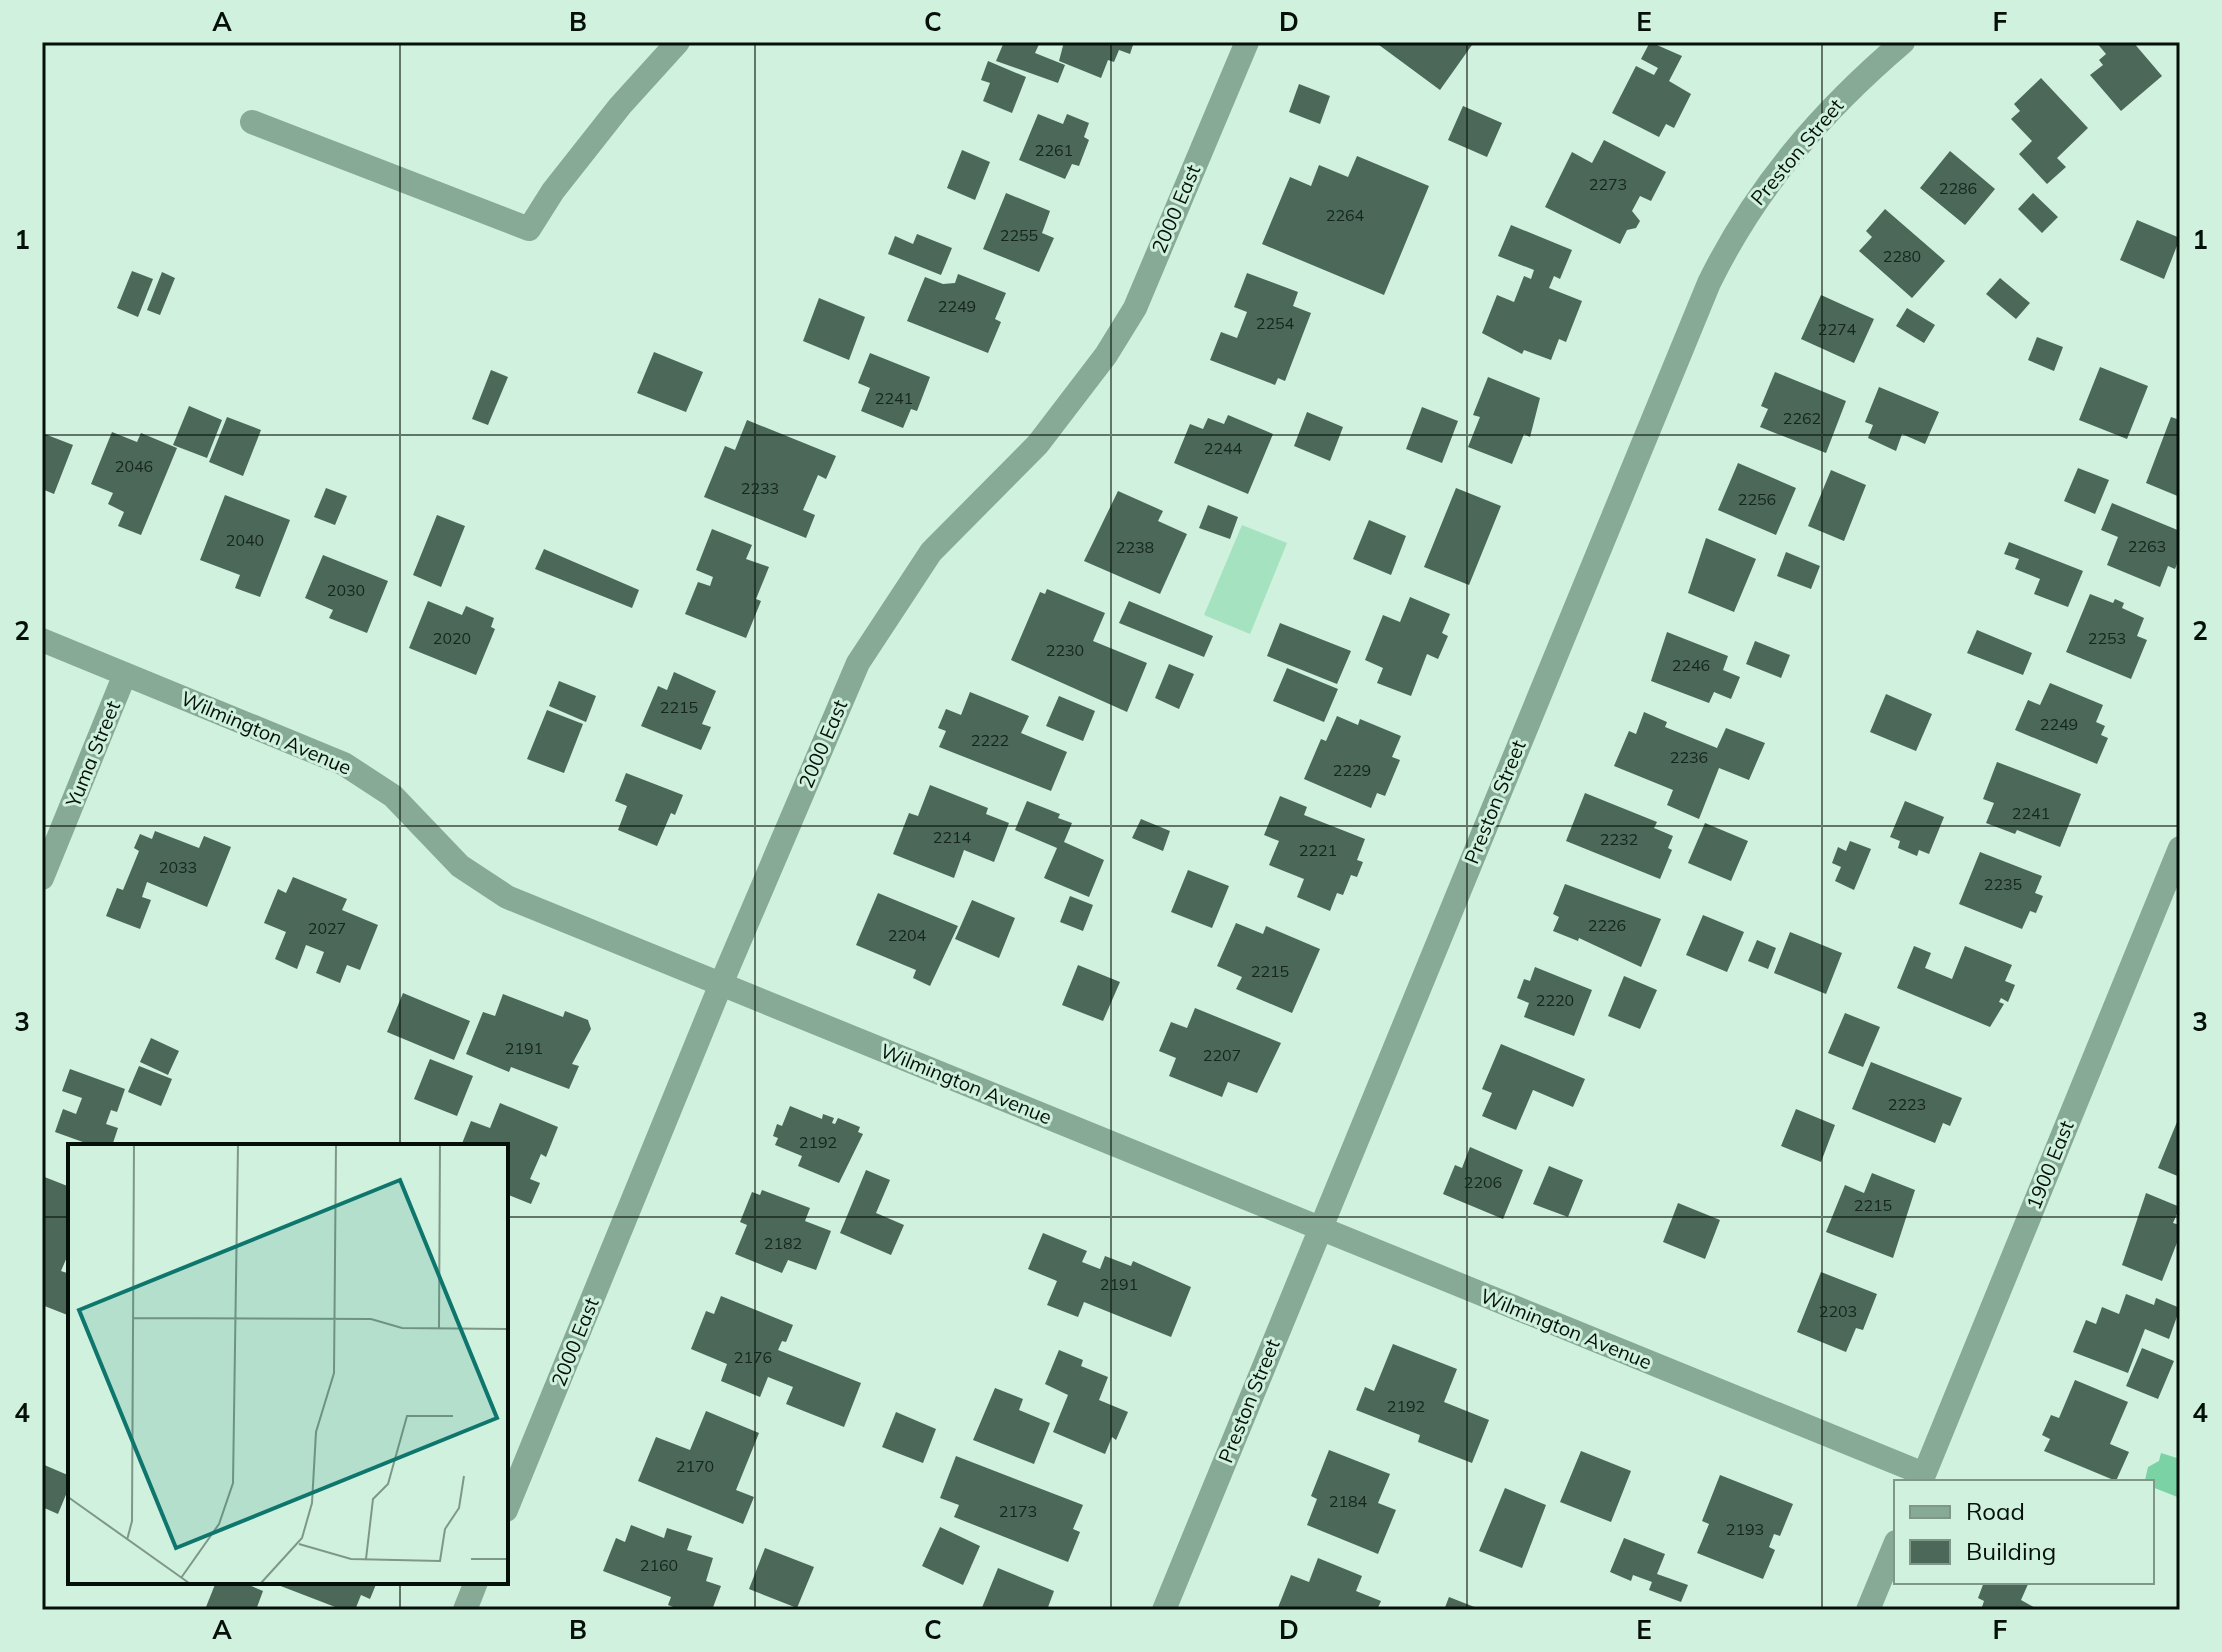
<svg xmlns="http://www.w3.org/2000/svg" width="2222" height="1652" font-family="Mulish,sans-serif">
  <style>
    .green { fill: #a5e3c0 }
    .water { fill: #7bd3a5 }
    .building { fill: #4b6858 }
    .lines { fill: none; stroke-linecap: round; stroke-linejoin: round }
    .minor { stroke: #86aa95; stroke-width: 24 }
    .grid { fill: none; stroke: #05100a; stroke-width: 2; stroke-opacity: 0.55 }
    .labels { text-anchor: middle; stroke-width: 6; stroke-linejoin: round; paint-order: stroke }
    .number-label { font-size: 16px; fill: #16261e }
    .street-label { font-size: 20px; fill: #05100a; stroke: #d0f1dd }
    .inset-road { fill: none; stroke: #7f9789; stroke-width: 2 }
    .view { fill: #0f766e; fill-opacity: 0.15; stroke: #0f766e; stroke-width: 4 }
    .inset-edge { fill: none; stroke: #05100a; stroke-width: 4 }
    .neatline { fill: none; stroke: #05100a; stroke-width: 3 }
    .grid-label { font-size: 26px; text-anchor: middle; font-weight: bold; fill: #05100a }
  </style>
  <rect width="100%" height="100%" fill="#d0f1dd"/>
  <path class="green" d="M1242,525L1287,543L1250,634L1204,615Z"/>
  <path class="water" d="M2161,1453L2180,1459V1498L2152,1487V1482L2145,1480L2148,1467L2159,1461Z"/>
  <path class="building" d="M1004,42H1040L1035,53L1065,65L1058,83L996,61Z
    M1064,42H1134L1130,54L1119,50L1114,62L1108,60L1101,78L1059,61Z
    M1375,42H1467L1472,45L1440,90Z
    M1650,42L1682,56L1669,81L1691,94L1674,128L1666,124L1659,137L1612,113L1636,66L1654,75L1658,68L1641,59Z
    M2096,42H2133L2162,76L2121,111L2090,75L2103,65L2099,60L2106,54Z
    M988,61L1026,77L1012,113L983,101L990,83L981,80Z
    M2041,78L2088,128L2057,158L2066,167L2047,184L2019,154L2032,141L2011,119L2020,111L2014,104Z
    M1299,84L1330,96L1320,124L1289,112Z
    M1463,106L1502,123L1487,157L1448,140Z
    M1038,114L1063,124L1067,114L1089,123L1084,137L1089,140L1079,166L1072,164L1065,179L1019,160Z
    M1604,140L1666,172L1651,201L1640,196L1632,211L1640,221L1636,228L1627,230L1620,244L1545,207L1572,152L1592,163Z
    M962,150L990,162L975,200L947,188Z
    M1950,151L1995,189L1965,225L1920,188Z
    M1357,156L1429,186L1384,295L1262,244L1290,177L1311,186L1319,165L1348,177Z
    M1006,193L1050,211L1042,233L1054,238L1039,272L983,249Z
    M2033,193L2058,217L2042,233L2018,209Z
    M1885,209L1945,261L1912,298L1859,251L1872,237L1866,231Z
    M2137,220L2180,238L2164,279L2120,260Z
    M1511,225L1572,250L1560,279L1554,276L1549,288L1582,301L1566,342L1559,339L1551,360L1524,350L1522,354L1482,333L1497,295L1514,302L1524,276L1531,279L1534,270L1498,256Z
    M917,234L952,248L941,275L888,254L895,236L913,244Z
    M132,271L153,279L138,317L117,308Z
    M162,272L175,278L160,315L147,310Z
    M1247,273L1298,292L1293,306L1311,313L1285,381L1278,378L1275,385L1210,360L1221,332L1237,338L1247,312L1234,307Z
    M958,274L1006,293L995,319L1001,322L988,353L907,321L925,277L943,284L955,283Z
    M2000,278L2030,303L2016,319L1986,294Z
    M1821,295L1874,319L1854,363L1801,339Z
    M819,298L865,317L849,360L803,341Z
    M1907,308L1935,325L1924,343L1896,326Z
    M2037,337L2063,347L2054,371L2028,360Z
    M654,352L703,372L686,412L637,393Z
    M870,353L930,377L917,411L911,409L903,428L861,411L870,388L858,383Z
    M2100,367L2148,386L2127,439L2079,420Z
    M491,370L508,377L488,425L472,419Z
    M1775,372L1846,401L1826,453L1760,427L1768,409L1761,406Z
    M1488,377L1540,398L1530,437L1524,434L1512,464L1468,447L1480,417L1473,415Z
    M1879,387L1939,412L1925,444L1902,434L1896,451L1868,438L1873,425L1865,422Z
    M189,406L222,420L207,458L173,445Z
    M1422,407L1458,421L1442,463L1406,449Z
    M1307,412L1343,427L1330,461L1294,446Z
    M1228,415L1273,434L1248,494L1174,463L1190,424L1203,429L1208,418L1224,424Z
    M227,417L261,430L243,476L209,462Z
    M2171,417L2180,420V497L2146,483Z
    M747,420L836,456L826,479L818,475L803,510L815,515L806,538L704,497L725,446L735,450Z
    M112,432L137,442L141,433L177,448L141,535L118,526L124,512L108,504L113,493L91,484Z
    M42,433L73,445L54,494L42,489Z
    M1738,463L1796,488L1776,535L1718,510Z
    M2078,468L2109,480L2095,514L2064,501Z
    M1831,470L1866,485L1844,541L1808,526Z
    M326,488L347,496L335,525L314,517Z
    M1456,488L1501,506L1469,585L1424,567Z
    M1118,491L1163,511L1158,521L1187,534L1160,594L1084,561Z
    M225,495L290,520L260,597L235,588L240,575L200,560Z
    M2112,503L2180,531V556L2175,569L2168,566L2160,587L2107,565L2118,537L2101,530Z
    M1208,505L1238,517L1230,539L1199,528Z
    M437,515L465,526L441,587L413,575Z
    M1369,520L1406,536L1391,575L1353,559Z
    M712,529L752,545L746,559L769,567L756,599L761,601L746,638L685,614L698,582L710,586L713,577L696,570Z
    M1706,538L1756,559L1734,612L1688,593Z
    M2009,542L2083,571L2068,607L2034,594L2040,579L2015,569L2019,559L2004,554Z
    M544,549L639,590L632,608L535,569Z
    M1786,552L1820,566L1811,589L1777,576Z
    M323,555L388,581L367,633L329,618L333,610L305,598Z
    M1047,589L1105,613L1093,641L1147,663L1127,712L1011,660L1040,592L1045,594Z
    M2090,594L2113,603L2115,599L2124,603L2122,608L2144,618L2137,636L2147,640L2131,679L2066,652Z
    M1410,597L1450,614L1442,633L1448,636L1438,659L1427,654L1411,696L1377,683L1383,668L1365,660L1383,615L1400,622Z
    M428,601L462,615L466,606L494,618L491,627L495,629L476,675L409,648Z
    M1129,601L1213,636L1204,657L1119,623Z
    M1280,623L1351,651L1337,684L1267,656Z
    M1977,630L2032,653L2023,675L1967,653Z
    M1667,632L1728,656L1723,670L1740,677L1731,699L1714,692L1709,703L1651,681Z
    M1755,641L1790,655L1781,678L1746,664Z
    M1169,664L1194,674L1179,709L1155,698Z
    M1287,668L1338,689L1324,722L1273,701Z
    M674,672L716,691L702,724L711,727L701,750L641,726L658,686L667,690Z
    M559,681L596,696L586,722L549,706Z
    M2050,683L2103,705L2096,722L2105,726L2101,735L2108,738L2097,764L2015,730L2028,700L2040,705Z
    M970,692L1029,716L1021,733L1067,752L1051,791L939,747L946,731L938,728L946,709L961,715Z
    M1886,694L1932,714L1916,751L1870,732Z
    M1059,696L1095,711L1083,741L1046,726Z
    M547,710L583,724L564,773L527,759Z
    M1644,712L1667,722L1665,727L1717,748L1726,728L1765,743L1749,780L1719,768L1699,819L1667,805L1673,790L1614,766L1629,731L1636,734Z
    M1337,716L1358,725L1360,719L1401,736L1392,757L1400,760L1385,796L1377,793L1371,808L1304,779L1321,739L1326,741Z
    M1997,762L2081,794L2060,847L2017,830L2015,834L1986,823L1994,803L1983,799Z
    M626,773L683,795L675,815L671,813L657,846L618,830L627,806L615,801Z
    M930,785L988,808L986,814L1009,823L994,862L964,850L954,878L893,854L909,813L918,816Z
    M1585,793L1657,822L1654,828L1673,836L1668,848L1672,850L1660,879L1566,841Z
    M1280,796L1307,807L1304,815L1365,839L1357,860L1363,862L1357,877L1351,875L1343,895L1337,893L1330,911L1297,897L1304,879L1269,865L1279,841L1264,835Z
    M1027,801L1060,814L1058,818L1072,823L1064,842L1104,860L1089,897L1044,878L1057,848L1015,830Z
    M1905,801L1944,817L1929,854L1919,850L1917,856L1898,848L1900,841L1890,837Z
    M1141,819L1170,831L1163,851L1132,838Z
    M1705,823L1748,841L1731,881L1688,863Z
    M155,831L199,848L204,836L231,847L207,907L147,882L142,897L151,900L140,929L106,916L117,888L123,890L139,851L134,848L140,834L152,839Z
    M1850,841L1871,849L1854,890L1835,881L1841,867L1832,863L1838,847L1846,851Z
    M1980,852L2042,876L2035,893L2043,896L2036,913L2030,911L2022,929L1959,904Z
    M1188,870L1229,886L1212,928L1171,912Z
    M293,877L347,899L342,910L378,925L360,970L347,965L340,983L316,973L324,952L306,945L297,969L275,959L286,932L264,923L278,889L286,893Z
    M1565,884L1661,919L1641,967L1579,938L1578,941L1553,931L1559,917L1553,914Z
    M878,893L958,926L930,986L913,978L916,970L856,945Z
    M1070,896L1093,905L1083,931L1060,922Z
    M972,900L1015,918L999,958L955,939Z
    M1703,915L1744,932L1727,972L1686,955Z
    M1236,923L1263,934L1266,926L1320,949L1292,1013L1236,989L1242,977L1217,966Z
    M1790,932L1842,953L1826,994L1774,973Z
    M1757,940L1776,948L1768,969L1748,961Z
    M1914,946L1931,953L1925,968L1952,979L1965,946L2012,965L2005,981L2015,985L2008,1002L2001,998L1999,1002L2004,1004L1990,1027L1897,988Z
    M1078,965L1120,982L1103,1021L1062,1005Z
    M1535,967L1592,990L1574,1036L1524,1017L1529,1003L1517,998L1524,979L1530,981Z
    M1624,976L1657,990L1640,1029L1608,1016Z
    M403,993L470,1021L454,1060L387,1032Z
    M503,994L563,1017L565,1011L588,1020L591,1029L572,1064L579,1066L569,1089L511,1067L509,1072L466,1054L483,1012L495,1016Z
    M1195,1008L1281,1043L1257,1093L1228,1082L1222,1097L1169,1076L1176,1058L1159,1051L1171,1022L1187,1028Z
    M1845,1013L1880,1027L1863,1067L1828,1053Z
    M151,1038L179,1051L168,1075L140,1062Z
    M1501,1044L1585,1079L1573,1107L1533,1090L1516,1130L1482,1116L1492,1093L1482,1089Z
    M430,1059L473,1076L457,1116L414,1099Z
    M1871,1062L1962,1098L1950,1126L1943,1123L1935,1143L1852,1109Z
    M139,1066L172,1079L161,1106L128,1092Z
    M70,1069L125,1089L117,1112L111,1110L106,1124L118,1128L112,1146H94L55,1132L63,1109L76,1114L82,1098L62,1091Z
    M500,1103L558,1127L546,1157L541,1154L530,1179L540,1183L531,1204L506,1194V1146H461L471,1121L490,1128Z
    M790,1106L822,1119L823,1114L834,1118L832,1123L835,1124L838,1118L860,1127L858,1132L863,1134L839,1183L798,1166L802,1156L775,1145L778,1138L773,1136L777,1124L782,1126Z
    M1796,1109L1835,1125L1821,1162L1781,1146Z
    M2177,1122L2180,1123V1177L2158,1168Z
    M1470,1147L1523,1170L1503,1219L1443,1194L1455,1165L1462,1168Z
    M1549,1166L1583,1180L1568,1217L1533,1204Z
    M866,1170L890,1180L876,1213L904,1225L891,1255L840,1233Z
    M1872,1173L1915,1190L1893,1258L1826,1232L1845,1185L1864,1193Z
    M42,1176L70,1187V1250L61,1271L70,1274V1316L42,1305Z
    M762,1190L810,1208L805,1221L831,1231L816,1270L788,1260L782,1273L735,1254L747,1225L740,1222L752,1192L760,1195Z
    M2146,1193L2180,1207L2173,1223L2180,1225V1235L2162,1281L2122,1265Z
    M1678,1203L1720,1220L1705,1259L1663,1242Z
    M1043,1233L1087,1251L1082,1262L1100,1269L1105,1256L1131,1266L1133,1261L1191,1287L1171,1337L1084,1302L1078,1317L1047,1305L1057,1281L1028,1269Z
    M1821,1272L1877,1294L1863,1330L1856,1328L1846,1352L1797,1332Z
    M2126,1294L2154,1305L2156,1298L2180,1308L2169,1339L2145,1329L2128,1373L2073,1352L2086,1320L2096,1324L2102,1307L2119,1314Z
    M721,1296L793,1325L786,1342L782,1341L778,1350L861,1383L844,1427L786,1404L793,1387L768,1377L760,1397L721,1381L727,1364L691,1349L706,1311L714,1314Z
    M1393,1344L1457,1369L1444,1402L1489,1420L1472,1463L1418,1442L1420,1435L1356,1410L1365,1387L1374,1391Z
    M2142,1348L2174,1361L2158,1399L2126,1386Z
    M1059,1350L1083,1360L1081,1366L1108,1377L1099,1400L1128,1412L1116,1440L1112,1437L1105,1454L1053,1432L1068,1395L1045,1384Z
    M2075,1380L2128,1402L2110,1444L2129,1452L2116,1481L2044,1451L2050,1439L2042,1435L2051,1415L2059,1418Z
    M995,1388L1023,1399L1019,1410L1050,1423L1034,1464L973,1440Z
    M706,1411L759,1433L736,1490L754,1497L743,1524L638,1481L656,1437L690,1450Z
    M896,1412L936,1429L923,1463L882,1447Z
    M1329,1450L1390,1474L1378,1503L1396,1510L1378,1554L1307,1525L1317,1499L1311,1496Z
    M1581,1451L1631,1471L1611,1522L1560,1502Z
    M956,1456L1083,1505L1073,1529L1080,1532L1068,1562L954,1517L959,1505L940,1498Z
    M42,1464L70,1476V1485L58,1514L42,1507Z
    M1720,1475L1793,1504L1780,1536L1774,1534L1769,1547L1775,1550L1763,1579L1697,1553L1709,1524L1702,1521Z
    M1505,1488L1546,1505L1522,1568L1479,1551Z
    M631,1525L664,1538L667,1528L692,1536L687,1550L713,1558L706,1581L721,1586L712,1610L697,1607L696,1610H681L668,1605L671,1597L603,1571L616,1538L625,1542Z
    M940,1527L980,1546L963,1585L922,1566Z
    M1624,1538L1665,1554L1657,1574L1688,1585L1681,1602L1649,1590L1652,1582L1633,1575L1631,1581L1610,1572Z
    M765,1548L814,1567L797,1608L749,1589Z
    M1318,1558L1362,1576L1356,1591L1381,1601L1377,1610H1277L1291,1575L1309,1582Z
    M998,1568L1054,1591L1047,1610H981Z
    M216,1582H242L263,1591L256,1610H215L206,1607Z
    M279,1582H377L370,1599L361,1595L355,1610H343L278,1585Z
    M1984,1582H2029L2021,1600L2039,1610H1981L1984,1601L1978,1598Z
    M1449,1597L1482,1610H1444Z"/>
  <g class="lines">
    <path class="minor" d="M252,122L529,229L553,191L620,106L678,42
      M42,640L344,764L393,796L460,866L507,897L1924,1474
      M42,878L125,674
      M1921,1482L2180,848
      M506,1510L721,984L858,663L931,552L1038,444L1106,355L1135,308L1247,42
      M465,1610L476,1582
      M1164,1610L1709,283C1756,187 1822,111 1903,42
      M1868,1610L1896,1542"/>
  </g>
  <path class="grid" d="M400,42V1146M755,42V1610M1111,42V1610M1467,42V1610M1822,42V1610M42,435H2180M42,826H2180M42,1217H70M506,1217H2180M400,1582V1610"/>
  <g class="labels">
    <g class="number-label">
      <text x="1054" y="156">2261</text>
      <text x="1608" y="190">2273</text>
      <text x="1958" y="194">2286</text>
      <text x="1345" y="221">2264</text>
      <text x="1019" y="241">2255</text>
      <text x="1902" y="262">2280</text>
      <text x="957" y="312">2249</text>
      <text x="1275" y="329">2254</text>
      <text x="1837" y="335">2274</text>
      <text x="894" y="404">2241</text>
      <text x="1802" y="424">2262</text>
      <text x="1223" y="454">2244</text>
      <text x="134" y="472">2046</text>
      <text x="760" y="494">2233</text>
      <text x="1757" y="505">2256</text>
      <text x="245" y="546">2040</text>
      <text x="2147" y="552">2263</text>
      <text x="1135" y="553">2238</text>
      <text x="346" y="596">2030</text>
      <text x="452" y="644">2020</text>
      <text x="2107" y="644">2253</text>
      <text x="1065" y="656">2230</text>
      <text x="1691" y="671">2246</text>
      <text x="679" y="713">2215</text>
      <text x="2059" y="730">2249</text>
      <text x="990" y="746">2222</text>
      <text x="1689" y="763">2236</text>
      <text x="1352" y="776">2229</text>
      <text x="2031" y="819">2241</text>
      <text x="952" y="843">2214</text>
      <text x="1619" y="845">2232</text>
      <text x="1318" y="856">2221</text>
      <text x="178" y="873">2033</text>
      <text x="2003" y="890">2235</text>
      <text x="1607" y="931">2226</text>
      <text x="327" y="934">2027</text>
      <text x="907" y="941">2204</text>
      <text x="1270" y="977">2215</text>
      <text x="1555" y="1006">2220</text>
      <text x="524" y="1054">2191</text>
      <text x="1222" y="1061">2207</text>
      <text x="1907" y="1110">2223</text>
      <text x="818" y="1148">2192</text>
      <text x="1483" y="1188">2206</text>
      <text x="1873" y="1211">2215</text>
      <text x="783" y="1249">2182</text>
      <text x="1119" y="1290">2191</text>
      <text x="1838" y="1317">2203</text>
      <text x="753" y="1363">2176</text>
      <text x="1406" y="1412">2192</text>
      <text x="695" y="1472">2170</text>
      <text x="1348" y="1507">2184</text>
      <text x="1018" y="1517">2173</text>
      <text x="1745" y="1535">2193</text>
      <text x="659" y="1571">2160</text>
    </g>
    <g class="street-label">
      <text transform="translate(1797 152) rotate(-50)" y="7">Preston Street</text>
      <text transform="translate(1176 209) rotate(-67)" y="7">2000 East</text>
      <text transform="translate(266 733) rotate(23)" y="7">Wilmington Avenue</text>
      <text transform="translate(823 744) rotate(-67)" y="7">2000 East</text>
      <text transform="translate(93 754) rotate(-68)" y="7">Yuma Street</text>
      <text transform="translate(1495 802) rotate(-68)" y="7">Preston Street</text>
      <text transform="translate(966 1084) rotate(22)" y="7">Wilmington Avenue</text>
      <text transform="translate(2050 1165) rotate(-68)" y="7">1900 East</text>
      <text transform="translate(1566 1329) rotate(22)" y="7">Wilmington Avenue</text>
      <text transform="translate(575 1342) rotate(-68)" y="7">2000 East</text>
      <text transform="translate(1249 1401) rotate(-68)" y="7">Preston Street</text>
    </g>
  </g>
  <g transform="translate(68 1144)">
    <rect width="440" height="440" fill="#d0f1dd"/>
    <path class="inset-road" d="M65,174L303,175L334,184L440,185M371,184L372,1M0,353L121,439M59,396L64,377L66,1M231,400L283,415L372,417L377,385L391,364L396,332M298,415L305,355L320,340L339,272H385M403,415H440M113,434L151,380L165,339L170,1M193,439L234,394L244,359L248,288L266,229L268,1"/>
    <path class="view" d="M332,36L429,274L108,404L11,166Z"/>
    <rect width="440" height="440" class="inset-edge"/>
  </g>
  <rect width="2222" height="1652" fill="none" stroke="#d0f1dd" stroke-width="88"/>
  <rect x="1894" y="1480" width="260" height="104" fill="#d0f1dd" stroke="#7f9789" stroke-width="2"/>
  <rect x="1910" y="1506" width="40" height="12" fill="#86aa95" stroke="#7f9789" stroke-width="2"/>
  <text x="1966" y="1520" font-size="24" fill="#05100a">Road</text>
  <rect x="1910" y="1540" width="40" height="24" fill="#4b6858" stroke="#7f9789" stroke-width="2"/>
  <text x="1966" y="1560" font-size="24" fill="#05100a">Building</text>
  <rect x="44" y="44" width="2134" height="1564" class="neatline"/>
  <g class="grid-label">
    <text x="222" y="31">A</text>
    <text x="578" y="31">B</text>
    <text x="933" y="31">C</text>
    <text x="1289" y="31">D</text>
    <text x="1644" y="31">E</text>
    <text x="2000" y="31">F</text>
    <text x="22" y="249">1</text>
    <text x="2200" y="249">1</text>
    <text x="22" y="640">2</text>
    <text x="2200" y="640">2</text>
    <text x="22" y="1031">3</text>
    <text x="2200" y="1031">3</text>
    <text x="22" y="1422">4</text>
    <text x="2200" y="1422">4</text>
    <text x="222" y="1639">A</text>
    <text x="578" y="1639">B</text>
    <text x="933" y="1639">C</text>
    <text x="1289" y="1639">D</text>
    <text x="1644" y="1639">E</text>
    <text x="2000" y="1639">F</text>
  </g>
</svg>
